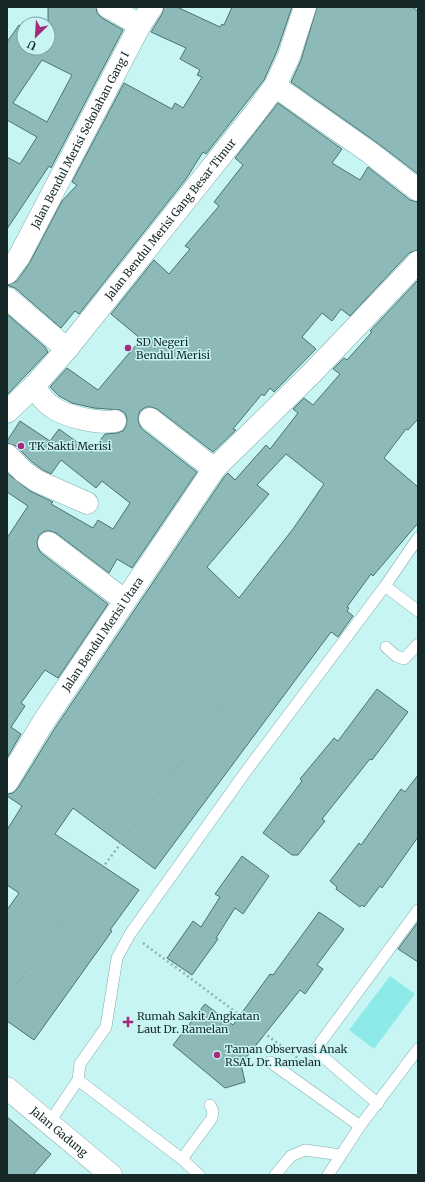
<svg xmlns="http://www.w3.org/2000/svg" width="425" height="1182" font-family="Merriweather,serif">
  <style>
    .green { fill: #8eeae9 }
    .building { fill: #8db9b9; stroke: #497372; fill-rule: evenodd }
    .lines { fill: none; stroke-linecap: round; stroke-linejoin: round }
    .lane-casing { stroke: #80acac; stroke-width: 12 }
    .street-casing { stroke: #80acac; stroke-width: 23 }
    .path { stroke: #8db1b1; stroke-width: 2.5; stroke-dasharray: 2 3; stroke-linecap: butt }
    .lane { stroke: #fff; stroke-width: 11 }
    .street { stroke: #fff; stroke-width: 22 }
    .poi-dot { fill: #a6297b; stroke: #c7f5f4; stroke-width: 1.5 }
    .labels { text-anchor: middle; stroke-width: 3; stroke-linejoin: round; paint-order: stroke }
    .street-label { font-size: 11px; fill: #162828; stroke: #c7f5f4 }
    .poi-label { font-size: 11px; fill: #162828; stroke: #c7f5f4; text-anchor: start }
  </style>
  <rect width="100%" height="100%" fill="#c7f5f4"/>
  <path class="green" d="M390,976L415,994L374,1049L349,1030Z"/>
  <path class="building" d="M48,7H96L97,13L102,18L123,30L51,168L49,166L7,229V157L20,164L37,137L7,120V42L19,25L24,28V48H48ZM42,60L72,75L47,122L13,103Z
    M164,7H177L220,27L222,24L224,25L232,7H292L277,51L264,80L206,154L203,152L186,179L79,314L75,311L61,328L15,288L7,285L17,281L29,264L62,201L77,185L72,182L124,83L172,109L175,103L183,108L202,77L197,75L200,70L180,59L186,48L151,32L162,14Z
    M317,7H412L418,11V174L376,142L291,82L301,60Z
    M278,103L342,149L332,163L360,180L368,167L410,200L418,202V250L409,253L350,316L341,309L332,321L322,313L302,337L316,349L274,392L270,388L264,396L262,394L233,429L236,430L213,452L157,409L151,407H146L140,411L138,418L139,424L142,429L197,472L132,568L117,559L109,573L56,533L50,531H45L39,535L37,542L38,548L41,553L108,604L58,678L45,670L21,703L25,706L11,727L21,734L7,758V538L28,506L7,492V473L30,491L53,502L51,504L93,528L98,520L113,529L130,503L102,481L96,488L61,460L51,474L43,470L32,462L16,446L7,443V441L20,421L50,441L59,429L91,452L105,434L117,433L123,431L126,426L127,419L125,413L120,410L94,408L72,403L59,396L50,387L67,368L98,390L141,339L111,314L154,260L169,274L190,249L185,246L219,206L214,202L243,165L235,158Z
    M418,280V419L408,430L406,429L384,458L418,487V523L373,576L371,574L347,607L349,608L347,611L353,616L338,637L331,632L155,869L73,808L55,834L139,890L110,930L112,931L34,1040L7,1021V910L19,893L7,885V830L22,806L7,796V794L13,793L18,788L55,728L224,477L228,473L235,480L266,445L270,449L298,413L293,409L304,398L313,405L340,374L333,369L344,358L347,360L372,332L370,331ZM286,454L324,484L293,529L239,598L207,567L269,494L257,485Z
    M7,314L45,347L48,352L7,395Z
    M377,689L408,712L372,760L370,759L322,819L325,821L298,855H292L263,833L302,781L300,779L334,738L338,741Z
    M418,775V837L382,888L380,886L364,907L362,905L360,907L336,889L337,887L330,881L359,843L361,845L401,789L405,792Z
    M242,856L269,876L243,914L235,908L216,938L218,939L192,975L167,958L193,921L201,927L220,897L215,894Z
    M319,912L344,929L317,965L323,969L305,994L300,990L241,1064L245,1082L225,1088L173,1045L205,1004L233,1025L270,974L273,975Z
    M418,922V962L398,949Z
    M7,1117L51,1154L33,1175H7Z"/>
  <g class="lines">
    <g class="lane-casing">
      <path id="lane" d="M385,586L418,538
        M386,647L396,656L404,659L418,644
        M270,1062L360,1126
        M378,1104L315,1050L418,910
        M49,1123L78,1080
        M182,1159L212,1118L213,1111L210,1105
        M199,1175L182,1159L78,1080L80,1064L106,1027L117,958L130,934L247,770L385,586L418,611
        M275,1175L291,1156L305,1150L341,1155
        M328,1175L360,1126L418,1049"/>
    </g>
    <g class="street-casing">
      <g id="street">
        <path d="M108,7L140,25"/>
        <path d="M275,86L369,152L418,190"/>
        <path id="s1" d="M7,273L19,257L140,25L152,7"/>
        <path d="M7,298L67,349"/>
        <path d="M34,386C39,395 45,403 55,409C69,417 99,424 115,421"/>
        <path id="s2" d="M7,412L34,386L67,349L255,113L275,86L289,56L305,7"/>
        <path d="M150,419L214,469"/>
        <path d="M7,455L24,472L37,481L87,503"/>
        <path d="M49,543L124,600"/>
        <path id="s3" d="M7,782L44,721L214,469L312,373L418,262"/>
        <path id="s4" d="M7,1088L111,1175"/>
      </g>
    </g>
    <path class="path" d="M143,943L303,1062
      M7,997L252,666"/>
    <use href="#lane" class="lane"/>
    <use href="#street" class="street"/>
  </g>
  <g class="poi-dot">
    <circle cx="128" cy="348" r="4"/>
    <circle cx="21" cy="446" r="4"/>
    <path d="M126 1016h4v4h4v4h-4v4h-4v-4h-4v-4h4z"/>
    <circle cx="217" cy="1055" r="4"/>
  </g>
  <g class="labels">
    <g class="street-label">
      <text dy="4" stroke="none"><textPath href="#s1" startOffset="152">Jalan Bendul Merisi Sekolahan Gang I</textPath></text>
      <text dy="4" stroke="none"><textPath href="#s2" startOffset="253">Jalan Bendul Merisi Gang Besar Timur</textPath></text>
      <text dy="4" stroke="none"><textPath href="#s3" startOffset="176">Jalan Bendul Merisi Utara</textPath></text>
      <text dy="4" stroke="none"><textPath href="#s4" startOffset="68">Jalan Gadung</textPath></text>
    </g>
    <g class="poi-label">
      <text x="136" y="346">SD Negeri<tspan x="136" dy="13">Bendul Merisi</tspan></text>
      <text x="29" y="450">TK Sakti Merisi</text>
      <text x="137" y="1020">Rumah Sakit Angkatan<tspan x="137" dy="13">Laut Dr. Ramelan</tspan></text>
      <text x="225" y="1053">Taman Observasi Anak<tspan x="225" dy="13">RSAL Dr. Ramelan</tspan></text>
    </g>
  </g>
  <rect width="425" height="1182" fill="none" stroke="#162828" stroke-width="16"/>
  <g transform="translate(36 36) rotate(205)"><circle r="19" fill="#c7f5f4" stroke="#80a3a2"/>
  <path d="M0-3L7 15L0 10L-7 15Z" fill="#a6297b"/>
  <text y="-6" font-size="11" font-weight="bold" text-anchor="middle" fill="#162828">U</text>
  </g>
</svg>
